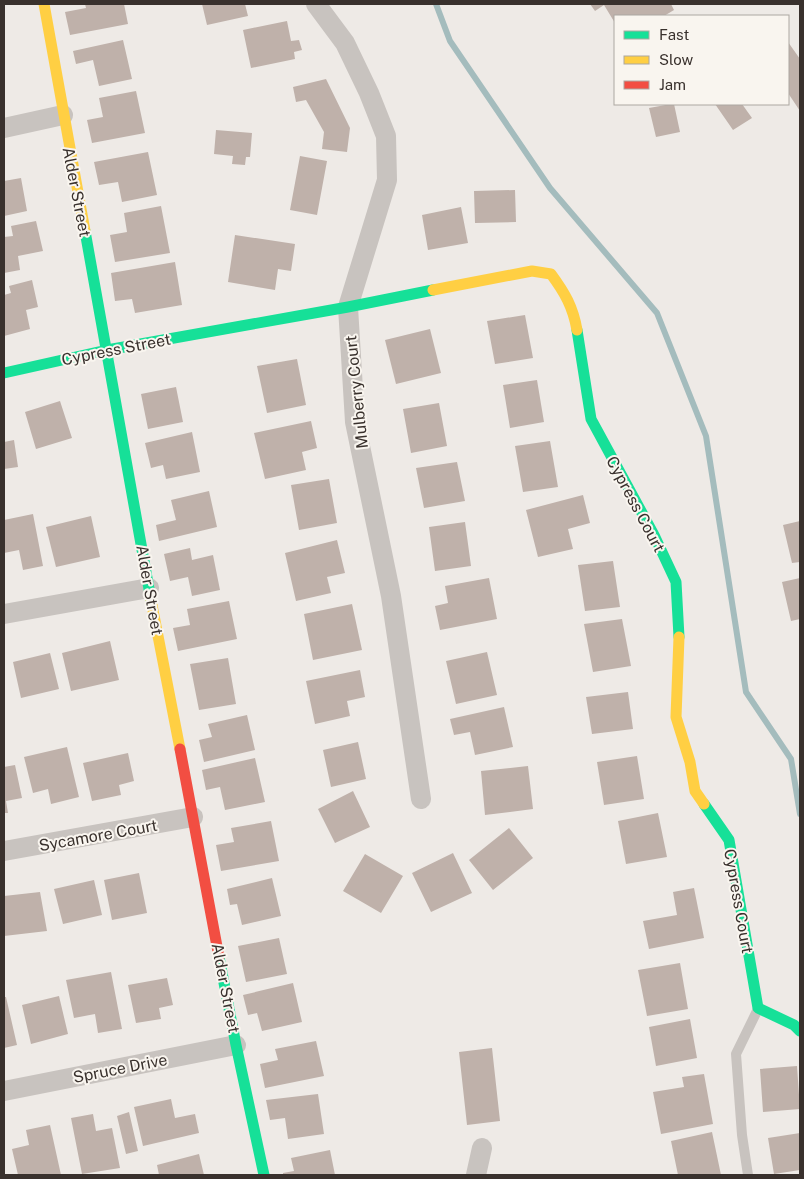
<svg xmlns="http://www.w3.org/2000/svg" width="804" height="1179" font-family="'Public Sans',sans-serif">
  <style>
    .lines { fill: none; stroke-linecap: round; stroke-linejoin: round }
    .stream { stroke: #a4bcbd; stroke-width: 6 }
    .building { fill: #bfb1aa }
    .lane { stroke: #c8c3bf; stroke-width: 10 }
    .street { stroke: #c8c3bf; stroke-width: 20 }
    .fast { stroke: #16e098; stroke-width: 11 }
    .slow { stroke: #ffcf43; stroke-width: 11 }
    .jam { stroke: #f24e42; stroke-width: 11 }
    .labels { text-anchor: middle; stroke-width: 4; stroke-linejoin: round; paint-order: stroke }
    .street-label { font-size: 16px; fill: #39312d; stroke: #f9f5ef }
  </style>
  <rect width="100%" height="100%" fill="#eeeae6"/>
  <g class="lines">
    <path class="stream" d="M436,4L450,41L550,188L657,313L706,436L746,692L791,759L800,814"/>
  </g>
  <path class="building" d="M85,4H124L128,24L70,35L65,12L86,8Z
    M202,4H245L248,16L207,25Z
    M590,4H671L674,10L664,16H615V23L604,5L595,11Z
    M287,21L291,41L299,40L302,50L294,52L295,59L251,68L243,30Z
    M123,40L132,79L99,86L93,60L76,64L73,51Z
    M788,42L800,59V111L788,93Z
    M326,79L350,128L347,152L322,149L324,132L306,100L296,102L293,87Z
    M136,91L145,133L92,143L87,120L103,117L99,98Z
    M671,104H674L680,132L656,137L649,108Z
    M715,104H742L752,118L733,130Z
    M216,130L252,133L250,157H246L245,165L232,164L233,156L214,154Z
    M148,152L157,195L122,202L118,182L99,185L94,162Z
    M300,156L327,161L317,215L290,210Z
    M21,178L27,211L4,216V181Z
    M515,190L516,222L475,223L474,191Z
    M161,206L170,253L115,262L110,235L127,232L124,213Z
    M461,207L468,243L428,250L422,215Z
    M36,221L43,251L18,256L20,270L4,273V237L13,236L11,226Z
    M235,235L295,244L291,271L278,269L275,290L228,282Z
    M175,262L182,305L135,313L132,299L115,301L111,273Z
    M32,280L38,307L26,310L30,329L4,336V295L11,293L9,286Z
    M525,315L533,358L495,364L487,321Z
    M430,329L441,373L396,384L385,340Z
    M297,359L306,405L267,413L257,366Z
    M537,380L544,422L510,428L503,385Z
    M176,387L183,422L148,429L141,394Z
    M60,401L72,438L36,449L25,412Z
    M439,403L447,446L411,453L403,409Z
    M311,421L317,448L302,452L306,470L265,479L254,433Z
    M192,432L200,472L166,479L163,465L151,468L145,443Z
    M14,440L18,467L4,469V442Z
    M550,441L558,487L523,492L515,446Z
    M457,462L465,501L424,508L416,468Z
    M329,479L337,523L299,530L291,485Z
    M209,491L217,527L159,541L156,525L176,520L171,500Z
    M583,495L590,523L568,529L573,549L538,557L526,510Z
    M33,514L43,566L23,570L19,550L4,553V520Z
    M91,516L100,557L56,567L46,527Z
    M800,521V562L792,563L783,525Z
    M465,522L471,566L435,571L429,527Z
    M337,540L345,573L327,577L331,593L296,601L285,553Z
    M190,548L192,560L213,555L220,590L192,596L188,577L170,581L164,554Z
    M613,561L620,607L585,611L578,565Z
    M489,578L497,619L440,630L435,606L448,603L445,586Z
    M800,578V619L791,621L782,582Z
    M229,601L237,639L178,651L173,628L190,625L187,609Z
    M352,604L362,650L313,660L304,614Z
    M622,619L631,666L593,672L584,624Z
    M110,641L119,680L71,691L62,653Z
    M487,652L497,695L456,704L446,661Z
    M50,653L59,689L21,698L13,662Z
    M228,658L236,704L199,710L190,664Z
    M360,670L365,697L347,701L350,716L315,724L306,681Z
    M628,692L633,729L592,734L586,697Z
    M504,707L513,747L475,755L470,732L454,735L450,719Z
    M247,715L255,750L204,762L199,740L212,737L208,724Z
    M358,742L366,779L331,787L323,750Z
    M67,747L79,797L51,804L48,789L33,793L24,757Z
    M128,753L134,781L119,785L121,795L92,801L83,763Z
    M637,756L644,799L604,805L597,762Z
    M255,758L265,802L225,810L220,787L206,790L202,770Z
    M15,765L22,798L6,801L8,813H4V767Z
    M528,766L533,809L485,815L481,771Z
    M353,791L370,827L335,843L318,809Z
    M658,813L667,857L626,864L618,821Z
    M271,821L279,861L221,871L216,845L234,842L231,828Z
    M509,828L533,858L493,890L469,860Z
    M453,853L472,893L431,912L412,873Z
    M365,854L403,876L381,913L343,891Z
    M139,873L147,913L112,920L104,880Z
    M272,878L281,916L242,925L237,904L230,905L227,889Z
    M94,880L102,915L63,924L54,889Z
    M694,888L704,938L649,949L643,921L677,915L673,892Z
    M40,892L47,931L4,936V896Z
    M279,938L287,974L246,982L238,946Z
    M680,963L688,1009L647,1016L638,970Z
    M111,972L122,1029L98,1033L95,1014L74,1018L66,980Z
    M167,978L173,1005L159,1008L161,1019L136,1023L128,985Z
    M293,983L302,1022L262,1031L257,1013L248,1015L243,995Z
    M59,996L68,1034L31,1044L22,1005Z
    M4,997H6L17,1045L4,1048Z
    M690,1019L697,1058L656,1066L649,1027Z
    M316,1041L324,1076L265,1088L260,1064L278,1060L275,1049Z
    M492,1048L500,1121L467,1125L459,1052Z
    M797,1066L800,1109L763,1112L760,1069Z
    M704,1074L713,1124L661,1134L653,1092L684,1087L682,1077Z
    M318,1094L324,1134L288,1139L285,1118L270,1120L266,1100Z
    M171,1099L175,1118L195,1114L199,1133L143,1146L134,1107Z
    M129,1112L138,1151L126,1154L117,1116Z
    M93,1114L96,1131L112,1128L120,1168L82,1174L71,1118Z
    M50,1125L61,1175H18L12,1149L29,1145L26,1130Z
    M712,1132L721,1175H678L671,1141Z
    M800,1133V1170L774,1174L768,1138Z
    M330,1150L335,1175H283V1173L294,1171L291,1158Z
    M199,1154L204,1175H159L157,1165Z"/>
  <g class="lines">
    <path class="lane" d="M748,1175L742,1135L736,1054L758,1009"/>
    <path class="street" d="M316,4L345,43L369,93L386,136L387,180L348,307L355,422L391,596L421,799
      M4,128L63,115
      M4,614L149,588
      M4,851L193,817
      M4,1091L236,1045
      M476,1175L482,1148"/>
    <path class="fast" d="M85,231L151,600
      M577,330L591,419L654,535L676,582L679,637
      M4,373L107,350L348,307L433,290
      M704,804L729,840L758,1008L794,1025L800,1031
      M219,957L236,1045L264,1175"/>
    <path class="slow" d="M44,4L85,231
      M433,290L532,271L551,274C565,293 573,307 577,330
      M151,600L180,749
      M679,637L676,717L690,762L695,791L704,804"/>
    <path class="jam" d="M180,749L219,957"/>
  </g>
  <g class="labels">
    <g class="street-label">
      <text transform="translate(77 192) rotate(79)" y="6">Alder Street</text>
      <text transform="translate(116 349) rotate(-11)" y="6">Cypress Street</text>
      <text transform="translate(356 392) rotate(-96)" y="6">Mulberry Court</text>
      <text transform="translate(636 504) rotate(62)" y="6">Cypress Court</text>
      <text transform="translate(150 590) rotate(80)" y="6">Alder Street</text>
      <text transform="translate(98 835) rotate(-10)" y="6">Sycamore Court</text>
      <text transform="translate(739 901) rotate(80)" y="6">Cypress Court</text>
      <text transform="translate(226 988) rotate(79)" y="6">Alder Street</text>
      <text transform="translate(120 1068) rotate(-11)" y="6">Spruce Drive</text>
    </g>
  </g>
  <rect width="804" height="1179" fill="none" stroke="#39312d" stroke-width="10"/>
  <rect x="614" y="15" width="175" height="90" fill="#f9f5ef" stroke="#aca7a1"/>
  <rect x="624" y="31" width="25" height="8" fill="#16e098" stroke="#aca7a1"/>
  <text x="659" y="40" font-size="15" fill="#39312d">Fast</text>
  <rect x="624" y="56" width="25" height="8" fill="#ffcf43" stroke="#aca7a1"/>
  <text x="659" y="65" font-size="15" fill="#39312d">Slow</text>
  <rect x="624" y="81" width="25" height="8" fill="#f24e42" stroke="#aca7a1"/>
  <text x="659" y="90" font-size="15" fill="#39312d">Jam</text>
</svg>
